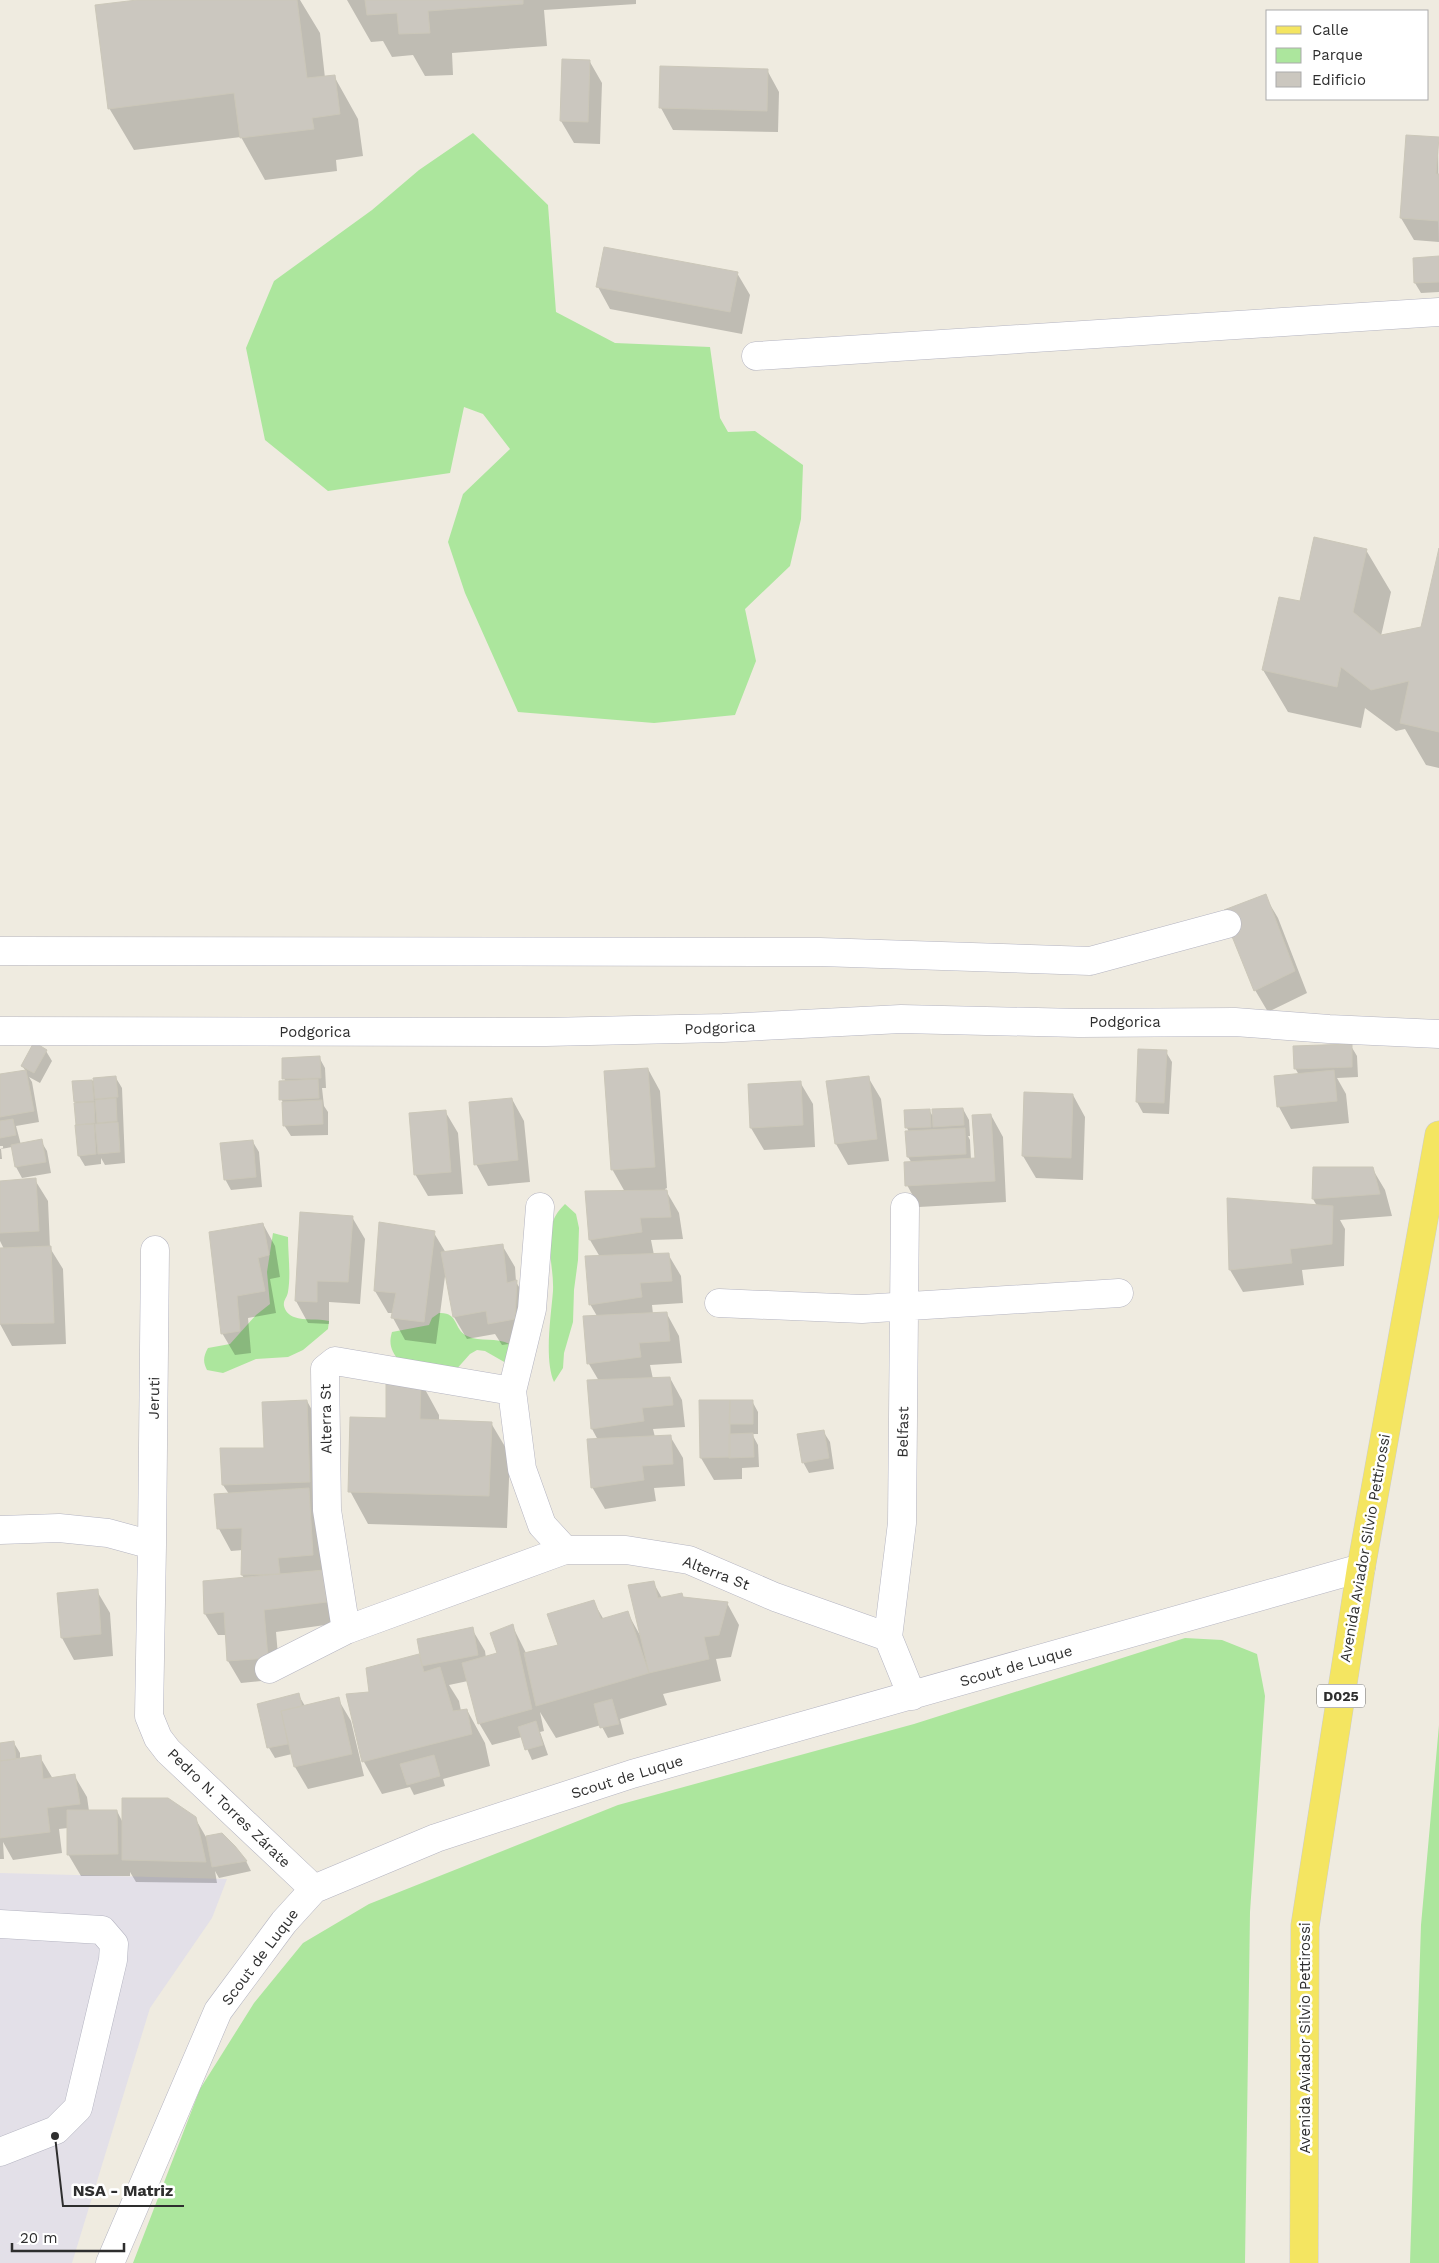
<svg xmlns="http://www.w3.org/2000/svg" width="1439" height="2263" font-family="'Work Sans',sans-serif">
  <style>
    .industrial { fill: #e3e0e8 }
    .green { fill: #ace69d }
    .shadow { fill: #0003 }
    .building { fill: #cbc7bf; stroke: #cbc7b9 }
    .lines { fill: none; stroke-linecap: round; stroke-linejoin: round }
    .minor-casing { stroke: #b4b4c1; stroke-width: 29 }
    .major-casing { stroke: #cdcdcd; stroke-width: 29 }
    .minor { stroke: #fff; stroke-width: 28 }
    .major { stroke: #f4e561; stroke-width: 28 }
    .labels { text-anchor: middle; stroke-width: 5; stroke-linejoin: round; paint-order: stroke }
    .shield { fill: #fff; stroke: #6d6d6d; stroke-width: 1 }
    .shield-label { font-size: 14px; font-weight: bold; fill: #2e2e2e }
    .street-label { font-size: 15px; fill: #2e2e2e; stroke: #fff }
    .leader { fill: none; stroke: #2e2e2e; stroke-width: 2 }
    .callout-dot { fill: #2e2e2e; stroke: #fff; stroke-width: 2 }
    .callout-label { font-size: 16px; text-anchor: middle; font-weight: bold; fill: #2e2e2e; stroke: #fff; stroke-width: 5; stroke-linejoin: round; paint-order: stroke }
  </style>
  <rect width="100%" height="100%" fill="#efebe0"/>
  <path class="industrial" d="M0,1873L227,1879L212,1918L150,2008L72,2263H0Z"/>
  <path class="green" d="M473,133L548,205L556,312L615,343L710,347L720,418L728,432L755,431L803,465L801,519L790,566L745,609L756,661L735,715L654,723L518,712L465,593L448,542L463,494L510,449L483,414L464,407L450,473L328,491L265,440L246,348L274,281L372,210L419,170Z
    M565,1204L576,1214L579,1228L578,1260L574,1290L573,1322L564,1353L563,1368L554,1382C544,1359 551,1316 553,1291C554,1270 547,1251 551,1230C553,1218 557,1212 565,1204Z
    M273,1233L288,1237C288,1255 291,1274 288,1292C287,1298 283,1300 284,1306C285,1311 289,1315 294,1317C305,1321 317,1318 329,1321L328,1329L303,1350L288,1357L256,1359L223,1373L207,1370C203,1362 203,1357 208,1348L230,1344L256,1315L270,1304L267,1272Z
    M439,1313C459,1312 453,1329 467,1336C481,1343 499,1336 513,1346L506,1363L485,1351L477,1350L470,1354L454,1372L400,1362C392,1352 388,1345 392,1332L429,1325L432,1318Z
    M1185,1638L1222,1640L1257,1654L1265,1696L1250,1912L1245,2263H133L200,2089L254,2003L303,1943L369,1904L618,1805L914,1724Z
    M1439,1725V2263H1410L1421,1925Z"/>
  <path class="shadow" d="M140,0H300L320,33L325,78L334,76L358,119L363,156L336,160L337,171L265,180L241,137L134,150L109,108Z
    M347,0H636V4L544,10L547,46L452,53L453,75L425,76L413,55L392,57L383,41L371,42Z
    M563,61L590,62L602,83L600,144L574,143L561,121Z
    M767,70L779,92L778,132L673,130L661,108Z
    M1438,138L1439,242L1414,240L1401,218Z
    M1439,258V292L1421,293L1415,283Z
    M737,273L750,295L742,334L610,309L598,287Z
    M1366,550L1391,592L1381,636L1422,628L1439,554V768L1426,765L1405,729L1396,731L1365,708L1361,728L1288,712L1263,670L1300,603Z
    M1265,896L1278,918L1307,993L1268,1012L1255,990Z
    M1351,1046L1357,1056L1358,1077L1337,1078L1346,1094L1349,1123L1291,1129L1279,1107L1299,1075L1295,1068Z
    M46,1051L52,1061L40,1083L29,1077L32,1082L39,1122L16,1126L21,1145L41,1141L47,1151L51,1173L22,1178L16,1167L12,1147L1,1149L2,1159H0V1149L3,1148V1146H0V1075L26,1071L22,1066Z
    M1166,1052L1172,1062L1169,1114L1143,1113L1137,1102Z
    M319,1057L325,1068L326,1088H322L324,1106L328,1112V1135L291,1136L284,1125V1104L281,1099L286,1082L284,1078Z
    M648,1069L660,1091L667,1188L665,1189L679,1213L683,1239L651,1240L654,1255L668,1254L681,1276L683,1303L652,1305L653,1314H667L679,1336L682,1363L650,1365L653,1379L670,1378L682,1400L685,1427L653,1429L655,1437L670,1436L683,1458L685,1486L654,1488L656,1501L605,1509L592,1487L598,1440L592,1429L588,1382L599,1381L589,1364L585,1317L597,1316L590,1304L600,1257L590,1240L625,1192L612,1169Z
    M868,1077L881,1099L889,1161L848,1165L836,1144Z
    M116,1078L122,1088L125,1163L105,1165L101,1158V1164L85,1166L79,1156L74,1083Z
    M800,1082L813,1104L815,1147L764,1150L751,1128Z
    M1073,1095L1085,1117L1083,1180L1036,1178L1023,1156Z
    M512,1099L524,1121L530,1182L488,1186L476,1164Z
    M963,1109L969,1120L970,1136H968L970,1140L971,1160L976,1159L991,1115L1003,1137L1006,1202L919,1207L907,1185L912,1163L908,1157L909,1132L907,1128L929,1110L934,1118Z
    M445,1111L458,1133L463,1194L428,1196L415,1174Z
    M253,1142L259,1152L262,1187L231,1190L225,1179Z
    M1372,1168L1385,1190L1392,1216L1340,1220L1345,1229L1344,1266L1302,1270L1304,1285L1243,1292L1230,1270L1317,1206L1313,1199Z
    M35,1180L48,1201L50,1248L63,1269L66,1344L12,1346L0,1324V1249H4L0,1241V1182Z
    M301,1213L352,1217L365,1239L360,1304L329,1302V1324L308,1323L296,1301Z
    M263,1224L275,1246L280,1277L270,1279L276,1313L248,1318L251,1353L235,1355L222,1333Z
    M434,1233L446,1253L502,1245L515,1267L516,1282L529,1303L527,1341L502,1345L495,1334L467,1339L454,1317L446,1269L436,1344L405,1340L393,1318L394,1313H388L375,1291Z
    M421,1382L439,1415V1421L491,1423L510,1455L507,1528L368,1524L350,1491L388,1419Z
    M307,1401L319,1423L339,1623L276,1632L280,1679L241,1683L228,1661L227,1635H218L205,1614L244,1578L242,1575L243,1550L231,1551L219,1529L229,1494L223,1485L221,1450H266Z
    M730,1401H752L758,1412V1434H752L758,1445L759,1467L742,1468V1479L714,1480L701,1458Z
    M823,1431L830,1442L834,1469L809,1473L803,1462Z
    M653,1582L662,1598L727,1603L739,1625L731,1657L716,1659L721,1681L663,1694L667,1705L620,1719L624,1734L608,1738L601,1725L556,1738L540,1712L544,1731L540,1732L548,1755L532,1760L522,1737L492,1745L479,1723L468,1681L449,1685L459,1701L461,1711L467,1710L485,1743L490,1766L443,1779L445,1786L414,1795L410,1787L382,1794L364,1762L348,1695L371,1693L418,1656L422,1662L472,1629L485,1651L486,1658L499,1654L512,1625L526,1653L560,1646L593,1601L604,1620L627,1612L641,1637Z
    M97,1591L110,1613L113,1656L74,1660L62,1638Z
    M298,1694L305,1706L338,1699L351,1721L364,1776L308,1789L295,1767L292,1754L275,1758L269,1748L259,1705Z
    M14,1743L20,1753V1759L40,1757L53,1779L74,1775L87,1797L89,1811H117L123,1823L195,1818L206,1837L221,1835L246,1861L251,1871L219,1878L215,1871L217,1883L136,1882L130,1872V1876H81L68,1854V1828L59,1829L62,1853L13,1860L3,1842L4,1859H0V1745Z"/>
  <path class="building" d="M137,0H297L307,78L335,75L340,114L312,118L314,129L240,138L234,93L108,109L95,5Z
    M365,0H523V4L428,11L430,33L399,34L397,13L367,15Z
    M562,59L590,60L588,122L560,121Z
    M660,66L768,69L767,111L659,108Z
    M1406,135L1439,137L1436,174H1439V221L1400,218Z
    M604,247L738,272L730,312L596,287Z
    M1439,256V282L1414,283L1413,258Z
    M1314,537L1367,549L1353,612L1381,635L1421,627L1439,548V732L1400,723L1409,681L1371,690L1341,667L1337,687L1262,670L1279,597L1300,601Z
    M1266,894L1295,971L1254,991L1227,924L1224,910Z
    M34,1042L47,1050L34,1073L21,1066Z
    M1352,1044V1067L1294,1069L1293,1046Z
    M1138,1049L1167,1050L1164,1103L1136,1102Z
    M320,1056L321,1078L282,1079V1058Z
    M648,1068L655,1167L611,1170L604,1071Z
    M26,1070L34,1111L0,1117V1074Z
    M1334,1070L1337,1101L1277,1107L1274,1076Z
    M116,1076L118,1097L95,1099L93,1078Z
    M869,1076L877,1139L835,1144L826,1081Z
    M318,1079L319,1098L279,1100V1081Z
    M92,1080L94,1101L74,1102L72,1081Z
    M801,1081L803,1125L750,1128L748,1084Z
    M1024,1092L1073,1094L1071,1158L1022,1156Z
    M116,1098L117,1121L97,1123L95,1100Z
    M512,1098L518,1160L474,1165L469,1102Z
    M322,1100L323,1124L283,1126L282,1102Z
    M94,1102L95,1123L76,1125L74,1103Z
    M963,1108L964,1125L933,1127L932,1109Z
    M930,1109L931,1127L905,1128L904,1110Z
    M446,1110L451,1172L414,1175L409,1113Z
    M991,1114L995,1181L905,1186L904,1162L975,1158L972,1115Z
    M13,1119L16,1135L0,1138V1121Z
    M118,1122L120,1152L98,1154L95,1124Z
    M94,1124L96,1154L78,1156L75,1125Z
    M965,1128L966,1154L907,1157L905,1131Z
    M42,1139L46,1162L15,1167L11,1145Z
    M253,1140L256,1177L224,1180L220,1143Z
    M1313,1167H1373L1380,1194L1312,1199Z
    M36,1178L39,1231L0,1233V1181Z
    M667,1190L671,1217L640,1218L642,1232L589,1240L585,1191Z
    M1227,1198L1333,1206L1332,1244L1290,1249L1292,1263L1229,1270Z
    M300,1212L353,1216L348,1282L317,1281V1302L295,1301Z
    M379,1222L435,1231L424,1322L391,1318L396,1293L374,1291Z
    M263,1223L269,1255L258,1258L265,1291L237,1296L240,1331L221,1334L209,1232Z
    M503,1244L507,1283L517,1280L515,1319L488,1324L486,1311L453,1317L441,1252Z
    M51,1246L54,1323L0,1324V1248Z
    M669,1253L672,1281L640,1283L642,1297L589,1305L585,1256Z
    M667,1312L670,1341L639,1343L641,1357L587,1364L583,1316Z
    M670,1377L673,1405L642,1408L644,1421L591,1429L587,1380Z
    M386,1379L421,1381L420,1419L492,1422L489,1496L348,1492L350,1417L386,1418Z
    M307,1400L310,1482L222,1485L220,1448H264L262,1402Z
    M699,1400H730V1457L700,1458Z
    M730,1400H753V1424H729Z
    M824,1430L829,1458L802,1463L797,1434Z
    M753,1433L754,1457L729,1458V1434Z
    M671,1435L673,1464L642,1466L644,1480L591,1488L587,1439Z
    M309,1488L313,1555L278,1558L280,1574L241,1575L242,1528L217,1529L214,1494Z
    M324,1570L327,1602L264,1610L268,1658L227,1661L224,1612L204,1614L203,1581Z
    M654,1581L658,1598L682,1593L683,1597L728,1602L719,1635L704,1637L709,1659L649,1673L628,1585Z
    M98,1589L101,1634L61,1638L57,1593Z
    M594,1600L601,1619L628,1611L649,1673L536,1706L524,1653L558,1645L547,1614Z
    M513,1624L532,1709L478,1724L462,1663L497,1653L490,1633Z
    M473,1627L478,1655L422,1666L417,1639Z
    M419,1654L424,1672L440,1667L453,1711L467,1709L472,1734L362,1762L346,1694L369,1692L366,1668Z
    M299,1693L302,1706L281,1711L288,1744L267,1748L257,1704Z
    M339,1697L352,1754L294,1767L281,1711Z
    M612,1699L619,1724L600,1728L594,1704Z
    M536,1721L543,1745L525,1750L518,1727Z
    M14,1741L16,1759L0,1761V1743Z
    M41,1755L43,1779L75,1774L80,1804L47,1808L50,1832L0,1838V1761Z
    M434,1755L440,1776L407,1785L400,1764Z
    M122,1798H168L196,1817L206,1862L122,1860Z
    M67,1810H117L118,1854L67,1855Z
    M222,1833L235,1846L247,1861L212,1867L206,1836Z"/>
  <g class="lines">
    <g class="minor-casing">
      <path id="minor" d="M756,356L1439,312
        M0,951L820,952L1090,961L1227,924
        M0,1031L546,1032L723,1028L901,1019L1079,1023L1235,1022L1329,1029L1439,1034
        M540,1207L532,1309L512,1391L522,1469L542,1525L565,1550H626L689,1560L775,1597L888,1637
        M905,1207L902,1523L888,1637L912,1696
        M719,1303L862,1309L1119,1293
        M0,1530L59,1528L108,1533L152,1545L149,1716L158,1738L168,1751L314,1889
        M152,1545L155,1250
        M346,1630L327,1510L325,1369L335,1361L512,1391
        M269,1669L346,1630L565,1550
        M0,1924L102,1930L114,1944L113,1960L78,2108L56,2130L0,2152
        M110,2263L218,2011L284,1922L314,1889L436,1838L632,1774L1361,1568"/>
    </g>
    <g class="major-casing">
      <path id="major" d="M1304,2263L1305,1926L1361,1568L1439,1135"/>
    </g>
    <use href="#minor" class="minor"/>
    <use href="#major" class="major"/>
  </g>
  <g class="labels">
    <rect class="shield" x="1317" y="1684.5" width="48" height="23" rx="4"/>
    <g class="shield-label">
      <text x="1341" y="1701">D025</text>
    </g>
    <g class="street-label">
      <text x="1125" y="1027">Podgorica</text>
      <text transform="translate(720 1028) rotate(-2)" y="5">Podgorica</text>
      <text x="315" y="1037">Podgorica</text>
      <text transform="translate(154 1398) rotate(-89)" y="5">Jeruti</text>
      <text transform="translate(326 1419) rotate(-91)" y="5">Alterra St</text>
      <text transform="translate(903 1432) rotate(-89)" y="5">Belfast</text>
      <text transform="translate(1365 1548) rotate(-80)" y="5">Avenida Aviador Silvio Pettirossi</text>
      <text transform="translate(716 1573) rotate(21)" y="5">Alterra St</text>
      <text transform="translate(1016 1666) rotate(-16)" y="5">Scout de Luque</text>
      <text transform="translate(627 1777) rotate(-17)" y="5">Scout de Luque</text>
      <text transform="translate(229 1808) rotate(44)" y="5">Pedro N. Torres Zárate</text>
      <text transform="translate(260 1957) rotate(-53)" y="5">Scout de Luque</text>
      <text transform="translate(1305 2038) rotate(-90)" y="5">Avenida Aviador Silvio Pettirossi</text>
    </g>
  </g>
  <path class="leader" d="M55 2136L63 2206H184"/>
  <circle class="callout-dot" cx="55" cy="2136" r="5"/>
  <g class="callout-label">
    <text x="123" y="2196">NSA - Matriz</text>
  </g>
  <rect x="1266" y="10" width="162" height="90" fill="#ffffff" stroke="#ababab"/>
  <rect x="1276" y="26" width="25" height="8" fill="#f4e561" stroke="#ababab"/>
  <text x="1312" y="35" font-size="15" fill="#2e2e2e">Calle</text>
  <rect x="1276" y="48" width="25" height="15" fill="#ace69d" stroke="#ababab"/>
  <text x="1312" y="60" font-size="15" fill="#2e2e2e">Parque</text>
  <rect x="1276" y="72" width="25" height="15" fill="#cbc7bf" stroke="#ababab"/>
  <text x="1312" y="85" font-size="15" fill="#2e2e2e">Edificio</text>
  <path d="M12 2243v8h112v-8" fill="none" stroke="#2e2e2e" stroke-width="2.5"/>
  <text x="20" y="2243" font-size="15" fill="#2e2e2e" stroke="#ffffff" stroke-width="4" paint-order="stroke">20 m</text>
</svg>
